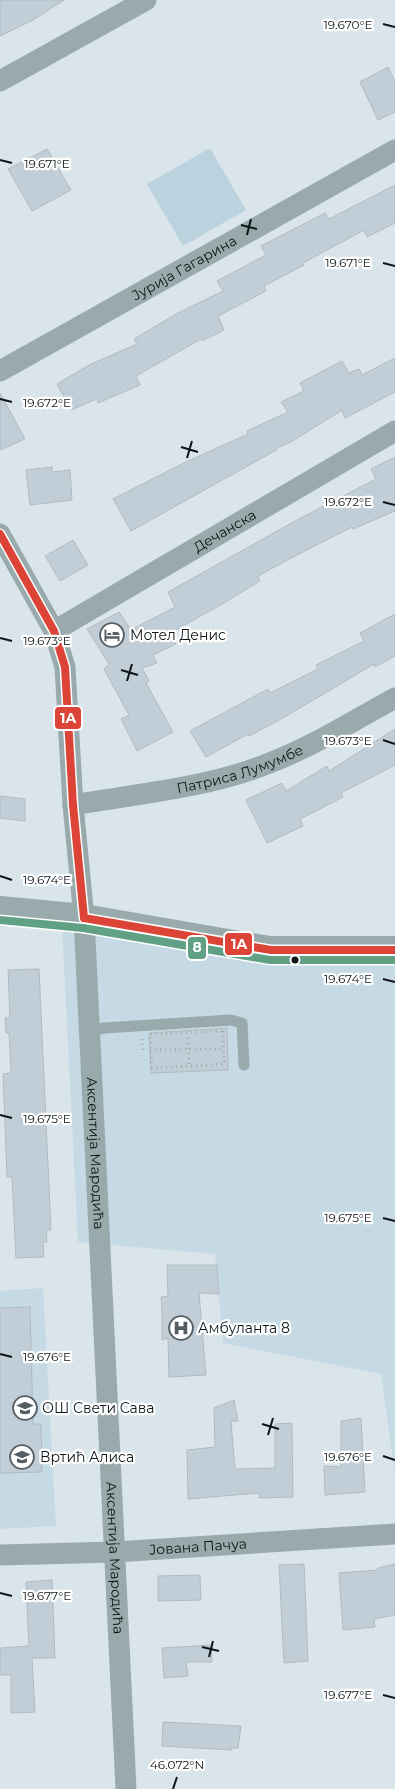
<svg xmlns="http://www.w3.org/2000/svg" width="395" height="1789" font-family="Montserrat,sans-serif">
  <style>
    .built { fill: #c5dae4 }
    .green { fill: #bbd3de }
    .building { fill: #c1ced8; stroke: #b2babf }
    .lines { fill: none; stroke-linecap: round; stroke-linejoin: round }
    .path { stroke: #a0aeb0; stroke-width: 3; stroke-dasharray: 1 4; stroke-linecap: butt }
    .service { stroke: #99aaac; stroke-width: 11 }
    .minor { stroke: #99aaac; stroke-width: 21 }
    .tertiary { stroke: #99aaac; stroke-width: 28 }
    .bus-1-casing { stroke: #fff; stroke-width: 11 }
    .bus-2-casing { stroke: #fff; stroke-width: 11 }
    .bus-1 { stroke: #db4436; stroke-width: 8 }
    .bus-2 { stroke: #60a085; stroke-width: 8 }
    .ticks { fill: none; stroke: #0e1518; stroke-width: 2 }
    .bus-dot { fill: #0e1518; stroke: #fff; stroke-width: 2 }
    .labels { text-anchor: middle; stroke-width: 4.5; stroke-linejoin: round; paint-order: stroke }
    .street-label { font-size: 14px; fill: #0e1518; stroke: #fff }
    .poi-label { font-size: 14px; fill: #0e1518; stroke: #fff; text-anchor: start }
    .ticks-label { font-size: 12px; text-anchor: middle; fill: #0e1518; stroke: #fff; stroke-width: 4.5; stroke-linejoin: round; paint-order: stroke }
    .line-badge { stroke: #fff; stroke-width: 2 }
    .badge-label { font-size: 14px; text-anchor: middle; font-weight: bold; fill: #fff }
  </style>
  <rect width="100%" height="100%" fill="#dae5eb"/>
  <path class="built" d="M62,926L395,952V1475L381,1374L223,1343L215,1254L78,1242Z
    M43,1288L56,1526L0,1529V1291Z"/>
  <path class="green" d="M210,148L246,210L183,246L147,184Z"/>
  <path class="building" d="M0,0H64L33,20L0,36Z
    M388,67L395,81V112L378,120L360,82Z
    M47,149L71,190L32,211L8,169Z
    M395,185V223L367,237L364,230L303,263L304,265L264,286L266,291L218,316L224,330L202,341L201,339L136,376L140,385L98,403L97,399L71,410L57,384L89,365L137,344L134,339L178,313L223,291L217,281L266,255L261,246L325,213L329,219Z
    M395,358V392L345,418L342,410L291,442L277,448L278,449L131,531L113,499L188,461L248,434L247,431L288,412L281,402L304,391L300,383L342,361L349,373L359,369L362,375Z
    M0,393L25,439L0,450Z
    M395,457V511L353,529L352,527L295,556L258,576L260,581L217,607L170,633L176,644L153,655L157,663L142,668L149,681L146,683L173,732L137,751L121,719L129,715L104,669L109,664L87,629L119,612L131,630L175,607L168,592L297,520L376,479L371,469Z
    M52,467V472L70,470L72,500L30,505L26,470Z
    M73,540L88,565L60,581L45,556Z
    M395,614V656L375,667L374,664L283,718L249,736L248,734L206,757L190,731L268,689L270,693L318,669L316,665L364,641L360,633Z
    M395,729V765L341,793L343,797L300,819L303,826L267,843L246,800L282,783L286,791L327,766L329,771Z
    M0,796L25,799V821L0,818Z
    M39,969L51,1230H46L47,1242H43L44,1257L16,1258L12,1177H7L3,1074L11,1073L9,1033H6L5,1018H10L8,970Z
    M227,1028L228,1070L151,1073L149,1033Z
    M167,1265H217L219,1294L199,1293L206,1375L169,1377L168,1338L162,1340V1311L161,1297L168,1296Z
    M30,1307L33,1424H41L42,1472L0,1473V1308Z
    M234,1400L238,1421H231L235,1469L275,1468V1424L292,1423L293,1497L259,1498V1493L188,1499L187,1450L215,1447L214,1408Z
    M361,1418L365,1492L325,1495L324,1466L341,1467V1421Z
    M304,1564L308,1661L284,1663L279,1565Z
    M395,1564V1615L374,1619L375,1627L343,1630L339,1573L378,1570V1568Z
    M200,1575L201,1600L158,1601V1576Z
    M52,1580L55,1658H32L35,1712L11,1713V1675H0V1648L29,1646L26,1582Z
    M211,1645L212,1662H186L188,1676L164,1678L162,1648Z
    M163,1722L241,1726L238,1748H231L232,1750L162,1746Z"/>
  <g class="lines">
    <path class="path" d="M223,1031L224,1064L152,1068L150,1034Z
      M188,1038L189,1066
      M142,1039L143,1051
      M150,1050L225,1049"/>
    <path class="service" d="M90,1031L104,1028L231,1020L242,1023L244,1065"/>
    <g class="minor">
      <path d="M0,81L146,0"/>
      <path id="s1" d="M0,371L395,150"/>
      <path id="s2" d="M0,534L54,631L65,667L73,805L84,918L126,1789"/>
      <path id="s3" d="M54,631L395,431"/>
      <path id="s4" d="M73,805C136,794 207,788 267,764C312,747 353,721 395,698"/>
      <path id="s5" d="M0,1555L115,1552L395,1534"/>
    </g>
    <path class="tertiary" d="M0,910L84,918L251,947L271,950H395"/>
    <g class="bus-1-casing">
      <path id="bus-1" d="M0,534L54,631L65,667L73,805L84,918
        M84,918L271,950H395"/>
    </g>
    <g class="bus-2-casing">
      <path id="bus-2" d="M0,920L83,928L270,960H395"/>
    </g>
    <use href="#bus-1" class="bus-1"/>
    <use href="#bus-2" class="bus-2"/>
  </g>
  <path class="ticks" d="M383,24L395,27M0,160L12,163M241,225L257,229M247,235L251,219M383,263L395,266M0,399L12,402M181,447L198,452M187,458L192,441M383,502L395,505M0,638L12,641M121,670L138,675M127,681L132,664M383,740L395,744M0,876L12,880M383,979L395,982M0,1115L12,1118M383,1218L395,1221M0,1354L12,1357M262,1424L279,1429M268,1435L273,1418M383,1456L395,1460M0,1593L12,1596M202,1647L219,1651M209,1657L213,1641M383,1695L395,1698M173,1789L177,1777"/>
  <defs>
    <g id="hotel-ring" transform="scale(1.25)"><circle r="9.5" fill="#fff" stroke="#555e62" stroke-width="1.5"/><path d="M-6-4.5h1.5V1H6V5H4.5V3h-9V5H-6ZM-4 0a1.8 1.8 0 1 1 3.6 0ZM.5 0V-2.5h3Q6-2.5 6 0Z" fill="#555e62"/></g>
    <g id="hospital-ring" transform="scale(1.25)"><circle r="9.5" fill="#fff" stroke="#555e62" stroke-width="1.5"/><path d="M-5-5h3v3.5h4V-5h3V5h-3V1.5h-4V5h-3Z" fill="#555e62"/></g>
    <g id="school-ring" transform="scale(1.25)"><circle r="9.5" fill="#fff" stroke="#555e62" stroke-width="1.5"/><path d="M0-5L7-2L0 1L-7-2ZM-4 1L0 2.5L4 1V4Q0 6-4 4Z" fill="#555e62"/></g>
  </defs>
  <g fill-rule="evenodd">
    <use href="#hotel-ring" x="112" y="635"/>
    <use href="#hospital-ring" x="181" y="1328"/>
    <use href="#school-ring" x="25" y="1408"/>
    <use href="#school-ring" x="22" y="1457"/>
  </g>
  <circle class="bus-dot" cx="295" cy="960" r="4.5"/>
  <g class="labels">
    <g class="street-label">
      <text dy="5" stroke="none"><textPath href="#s1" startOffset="211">Јурија Гагарина</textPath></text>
      <text dy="5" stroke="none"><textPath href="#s3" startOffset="198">Дечанска</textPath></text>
      <text dy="5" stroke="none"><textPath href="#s4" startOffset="171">Патриса Лумумбе</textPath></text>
      <text dy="5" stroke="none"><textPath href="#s2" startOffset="636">Аксентија Мародића</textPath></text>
      <text dy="5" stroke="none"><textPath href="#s5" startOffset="198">Јована Пачуа</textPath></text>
      <text dy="5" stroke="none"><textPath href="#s2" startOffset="1041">Аксентија Мародића</textPath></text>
    </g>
    <g class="poi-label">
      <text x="130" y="640">Мотел Денис</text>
      <text x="198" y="1333">Амбуланта 8</text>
      <text x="42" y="1413">ОШ Свети Сава</text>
      <text x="40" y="1462">Вртић Алиса</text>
    </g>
  </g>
  <g class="ticks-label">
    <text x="348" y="29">19.670°E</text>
    <text x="47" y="168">19.671°E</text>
    <text x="348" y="267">19.671°E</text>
    <text x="47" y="407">19.672°E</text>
    <text x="348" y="506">19.672°E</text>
    <text x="47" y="645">19.673°E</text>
    <text x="348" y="745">19.673°E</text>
    <text x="47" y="884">19.674°E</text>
    <text x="348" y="983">19.674°E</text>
    <text x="47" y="1123">19.675°E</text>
    <text x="348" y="1222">19.675°E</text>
    <text x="47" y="1361">19.676°E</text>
    <text x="348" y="1461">19.676°E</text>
    <text x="47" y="1600">19.677°E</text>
    <text x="348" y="1699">19.677°E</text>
    <text x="177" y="1769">46.072°N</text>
  </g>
  <g class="line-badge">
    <rect x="54" y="706" width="28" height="24" rx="5" fill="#db4436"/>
    <rect x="224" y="932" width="29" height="24" rx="5" fill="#db4436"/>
    <rect x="187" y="936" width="20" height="24" rx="5" fill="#60a085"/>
  </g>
  <g class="badge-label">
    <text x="68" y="723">1A</text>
    <text x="239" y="949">1A</text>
    <text x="197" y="952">8</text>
  </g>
</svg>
